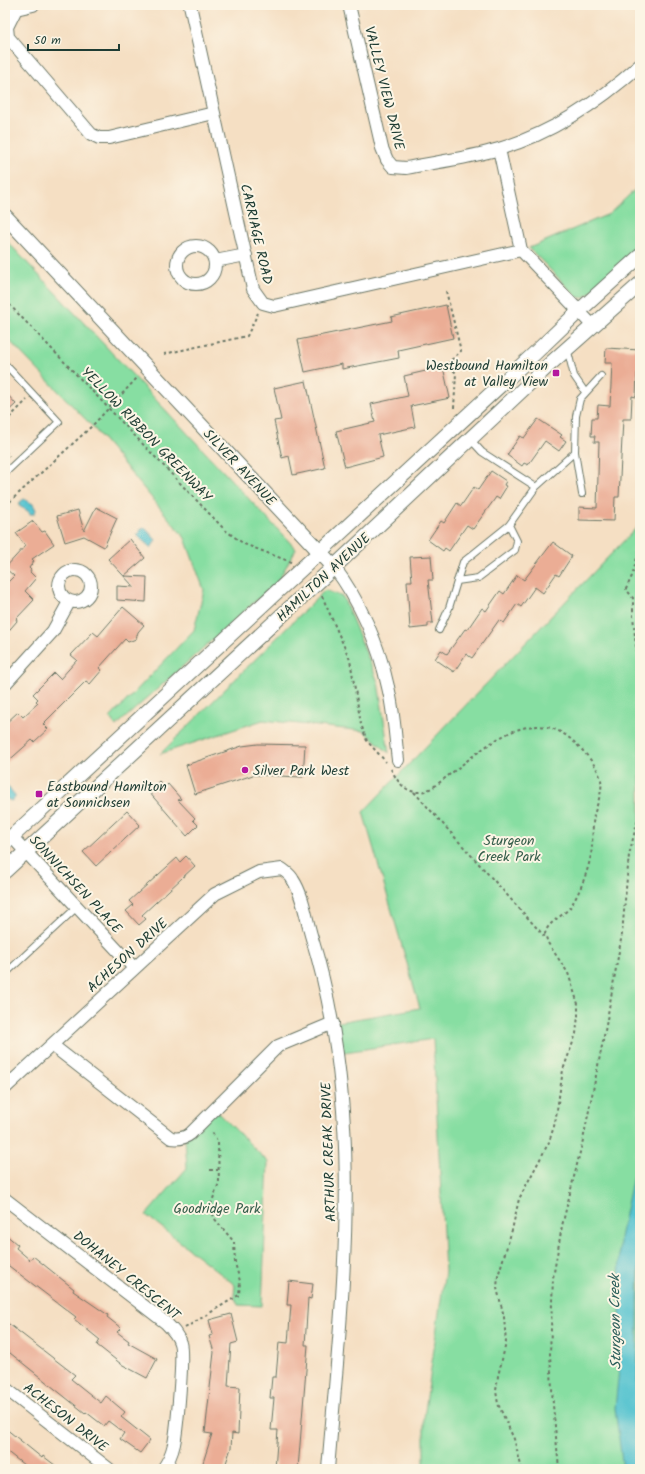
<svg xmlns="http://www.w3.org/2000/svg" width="645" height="1474" font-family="Kalam,sans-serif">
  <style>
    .green { fill: #87dea2; stroke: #538e6b }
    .water { fill: #58c4d0; stroke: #3c8082 }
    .building { fill: #ebad95 }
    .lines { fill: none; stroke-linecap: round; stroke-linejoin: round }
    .service-casing { stroke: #6a7666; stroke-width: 8 }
    .minor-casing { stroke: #6a7666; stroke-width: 14 }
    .tertiary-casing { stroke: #6a7666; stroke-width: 16 }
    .path { stroke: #6a7666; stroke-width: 2; stroke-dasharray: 3 3; stroke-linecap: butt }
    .service { stroke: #fff; stroke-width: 6 }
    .minor { stroke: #fff; stroke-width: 12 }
    .tertiary { stroke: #fff; stroke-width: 14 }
    .poi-dot { fill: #b5179e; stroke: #fcf5e5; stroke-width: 1.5 }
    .labels { text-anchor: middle; stroke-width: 4; stroke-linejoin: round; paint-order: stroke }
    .street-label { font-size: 14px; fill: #1f3d34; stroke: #fcf5e5 }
    .poi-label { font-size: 14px; fill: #1f3d34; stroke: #fcf5e5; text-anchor: start }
    .park-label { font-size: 14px; fill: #345d4a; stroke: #fcf5e5 }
    .water-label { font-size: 15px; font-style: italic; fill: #2d5f5b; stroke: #fcf5e5 }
  </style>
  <rect width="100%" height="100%" fill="#fcf5e5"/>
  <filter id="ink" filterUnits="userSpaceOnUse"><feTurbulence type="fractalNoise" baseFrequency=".025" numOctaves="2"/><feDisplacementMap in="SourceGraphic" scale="8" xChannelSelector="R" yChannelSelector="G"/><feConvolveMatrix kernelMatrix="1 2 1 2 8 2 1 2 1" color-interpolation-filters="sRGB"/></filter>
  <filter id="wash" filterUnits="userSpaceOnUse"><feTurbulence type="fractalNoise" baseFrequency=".012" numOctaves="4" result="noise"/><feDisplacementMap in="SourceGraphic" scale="16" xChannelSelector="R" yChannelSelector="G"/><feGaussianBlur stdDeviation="0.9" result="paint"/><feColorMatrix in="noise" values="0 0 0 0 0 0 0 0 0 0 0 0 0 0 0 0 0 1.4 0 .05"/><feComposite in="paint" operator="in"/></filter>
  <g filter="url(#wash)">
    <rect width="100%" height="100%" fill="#f5dfc3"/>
    <path class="green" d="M640,185V249L584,298L577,297L529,248L609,214Z
      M5,239L296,549L278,581L116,726L110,718L194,630L204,590L185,538L92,426L5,336Z
      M640,524V1469H424V1418L445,1271L433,1039L338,1053L333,1023L420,1008L363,812Z
      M325,590L343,597L378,682L389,753L364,731L263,720L160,754Z
      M214,1108L268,1162L262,1306L238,1305L234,1296L235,1285L146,1215L187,1168L185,1138Z"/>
    <path class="water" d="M24,499L33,504L36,510L34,514H30L28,511L19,506L20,502Z
      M142,528H145L156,540L151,548L137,535Z
      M5,784L15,795V798L11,801L5,798Z
      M640,1143L637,1406L640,1435V1469H623L615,1408L622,1341L619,1292L620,1238Z"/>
    <g id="blocks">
      <path class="building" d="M446,305L453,338L398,350L399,358L342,369V364L305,372L298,340L392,321L391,317Z
        M606,348L640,350V373H637L636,397L632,396L631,419H623L619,497H615L614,521L579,520V507L597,508L599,442H594L595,436H591L592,418H597L598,405L610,406L612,363H605Z
        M443,367L450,398L411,406L415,427L378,435L383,457L345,467L336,431L375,422L371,404L408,396L404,376Z
        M306,381L325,468L293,475L289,456L282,458L274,421L281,420L274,388Z
        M5,392L16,404L5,414Z
        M538,419L562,435L560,437L566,441L559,451L545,441L528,465L524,463L522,466L507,455L520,436L524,438Z
        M491,471L506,481L504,485L507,486L499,499L496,497L494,500L473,529L467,525L449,551L445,548L443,551L428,540L441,521L444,523L457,503L461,506L474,487L478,490Z
        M96,507L117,518L104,547L84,536L65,542L57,516L78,510L84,531Z
        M33,521L42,532L45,531L54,544L32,559L34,561L29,568L31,570L30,572L36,578L25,591L34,600L16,619L17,621L5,635V585L14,576L5,568L25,546L16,533Z
        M130,539L145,558L124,576L147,577L146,602L117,600V586L134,587L108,559Z
        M553,542L572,556L559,576L556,574L543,593L535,587L521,607L517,604L504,623L499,620L472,658L466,654L454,672L435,659L441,650L447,654L465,629L467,630L482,608L486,611L500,591L504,594L517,575L524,580Z
        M431,556L433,580H428L433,623H428V627L410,629L407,581H412L410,557Z
        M123,607L144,625L138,632L136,639L128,642L125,639L99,668L102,670L90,684L86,681L43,724L48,729L34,742L32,740L5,764V724L18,712L23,717L38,703L36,701L38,699L33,694L54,673L60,679L77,660L71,655L93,632L98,636Z
        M258,744L305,745L303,777L253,775L195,794L186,765L242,746Z
        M159,781L165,787L168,784L181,799L178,800L195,818L193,820L198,825L187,836L148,791Z
        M127,811L140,825L96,866L83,852Z
        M186,856L195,866L142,915L146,919L139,925L126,911L133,905L129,901L177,858L180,862Z
        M5,1234L18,1245L16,1248L30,1260L33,1256L74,1289L73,1291L108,1315L107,1317L121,1328L117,1332L129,1341L128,1343L157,1359L147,1378L121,1364L97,1345L100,1340L74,1319L76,1317L5,1263Z
        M289,1281L313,1284L311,1299L308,1298L305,1345H308L298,1469H275L278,1430H271L274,1398H270L272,1377H276L279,1342L288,1343L291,1305H287Z
        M231,1314L238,1342L231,1344L228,1386L240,1387L238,1434L232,1433L231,1448L224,1469H201L212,1434L205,1433L214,1352L209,1336L213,1335L209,1320Z
        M5,1321L75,1375L71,1379L101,1403L106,1396L125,1412L121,1417L150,1440L140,1453L120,1439L124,1433L108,1421L104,1426L86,1412L85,1413L5,1349Z
        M5,1428L42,1458L43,1456L60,1469H29L5,1450Z"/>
    </g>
  </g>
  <g filter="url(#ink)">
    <use href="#blocks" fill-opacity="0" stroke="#6a7666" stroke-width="1"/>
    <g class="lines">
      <g class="service-casing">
        <path id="service" d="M567,348L574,376L585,392
          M5,364L59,422L5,473
          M470,439L482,452L536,487
          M575,452L582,494
          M457,581L478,578L515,550L517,541L509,525
          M439,630L449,608L463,562L509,525L536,487L575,452L576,416L580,399L601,376
          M5,974L77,907"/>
      </g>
      <g class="minor-casing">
        <path id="minor" d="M33,5L16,9L7,27L8,37L91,134L99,138H109L214,113
          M190,5L253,289L263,303L274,306L521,250
          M349,5L382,148L387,160L393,167L406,168C437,162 469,158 499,149C553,133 599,102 640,65
          M499,149L521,250L592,325
          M177 265a19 19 0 1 1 38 0a19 19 0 1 1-38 0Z
          M215,261L246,255
          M334,567C360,601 379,645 388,687C394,711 395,736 398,760
          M59 586a16 16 0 1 1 32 0a16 16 0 1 1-32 0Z
          M5,684L53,631L69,602
          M12,837L134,968
          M52,1045L171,1138C178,1139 184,1139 190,1134L278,1046L333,1023
          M5,1088L215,894L259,872L282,869C286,872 291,875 293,880C303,895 306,918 311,935C366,1112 343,1289 328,1469
          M5,1199L166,1323C172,1329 178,1335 180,1343C184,1355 177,1429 174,1444C172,1453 168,1462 163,1469
          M5,1388L109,1469"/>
      </g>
      <g class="tertiary-casing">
        <path id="tertiary" d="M5,216L334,567
          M5,843L534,354L579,311L640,256
          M5,871L334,567L551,363L640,284"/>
      </g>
      <path class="path" d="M446,291L461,351L447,364L456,373L454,408
        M5,300L225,530L244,544L291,562
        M164,354L247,336L258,313
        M5,422L27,400
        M5,451L9,456
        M5,506L92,426L137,378
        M640,547L632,576L626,589L633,598V616L640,687
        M322,596L350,660L361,724L367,741L386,762
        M391,769C397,781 405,793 420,792C431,791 441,781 449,775C483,749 530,702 573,741C583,750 598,766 601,780C603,791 597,804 594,815C592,828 593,842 591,855C588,871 580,892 571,906C564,916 547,922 545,934L548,943L568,973L578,1004V1016L576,1034L563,1070L555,1123L549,1142L519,1199L512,1230L498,1276L497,1288L504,1317L506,1343L498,1376L496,1391L498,1404L514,1439L522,1469
        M414,792L545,937
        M210,1170H218
        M185,1328L239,1295L240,1281L235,1263L234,1242L214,1218L211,1204L219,1183L218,1143L211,1130
        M559,1469L553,1405L550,1354L553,1278L562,1226L583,1140L605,1031L622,934L629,855L640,810"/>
      <use href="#service" class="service"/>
      <use href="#minor" class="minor"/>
      <use href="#tertiary" class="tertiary"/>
    </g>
  </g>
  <g class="poi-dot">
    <rect x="552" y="369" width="8" height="8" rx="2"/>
    <circle cx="245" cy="770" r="4"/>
    <rect x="35" y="790" width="8" height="8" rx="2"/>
  </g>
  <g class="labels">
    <g class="street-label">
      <text transform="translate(385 88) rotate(76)" y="5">VALLEY VIEW DRIVE</text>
      <text transform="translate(257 234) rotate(77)" y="5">CARRIAGE ROAD</text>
      <text transform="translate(147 434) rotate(46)" y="5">YELLOW RIBBON GREENWAY</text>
      <text transform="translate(240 467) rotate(47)" y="5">SILVER AVENUE</text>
      <text transform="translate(323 577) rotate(-43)" y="5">HAMILTON AVENUE</text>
      <text transform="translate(76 884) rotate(47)" y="5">SONNICHSEN PLACE</text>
      <text transform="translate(127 955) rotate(-42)" y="5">ACHESON DRIVE</text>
      <text transform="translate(328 1152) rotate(-92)" y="5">ARTHUR CREAK DRIVE</text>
      <text transform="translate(127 1275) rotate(39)" y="5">DOHANEY CRESCENT</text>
      <text transform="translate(66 1417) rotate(38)" y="5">ACHESON DRIVE</text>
    </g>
    <g class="poi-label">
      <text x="548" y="370" text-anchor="end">Westbound Hamilton<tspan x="548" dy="16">at Valley View</tspan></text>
      <text x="253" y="775">Silver Park West</text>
      <text x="47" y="791">Eastbound Hamilton<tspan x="47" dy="16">at Sonnichsen</tspan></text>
    </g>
    <g class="park-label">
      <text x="509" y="845">Sturgeon<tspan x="509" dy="16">Creek Park</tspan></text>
      <text x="217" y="1213">Goodridge Park</text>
    </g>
    <g class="water-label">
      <text transform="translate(615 1322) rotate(-91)" y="5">Sturgeon Creek</text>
    </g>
  </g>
  <rect width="645" height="1474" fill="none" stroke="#fcf5e5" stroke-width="20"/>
  <path d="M28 44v6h91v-6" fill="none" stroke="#1f3d34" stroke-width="2"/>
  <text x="34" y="44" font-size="12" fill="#1f3d34" stroke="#fcf5e5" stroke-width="3" paint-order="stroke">50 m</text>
</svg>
